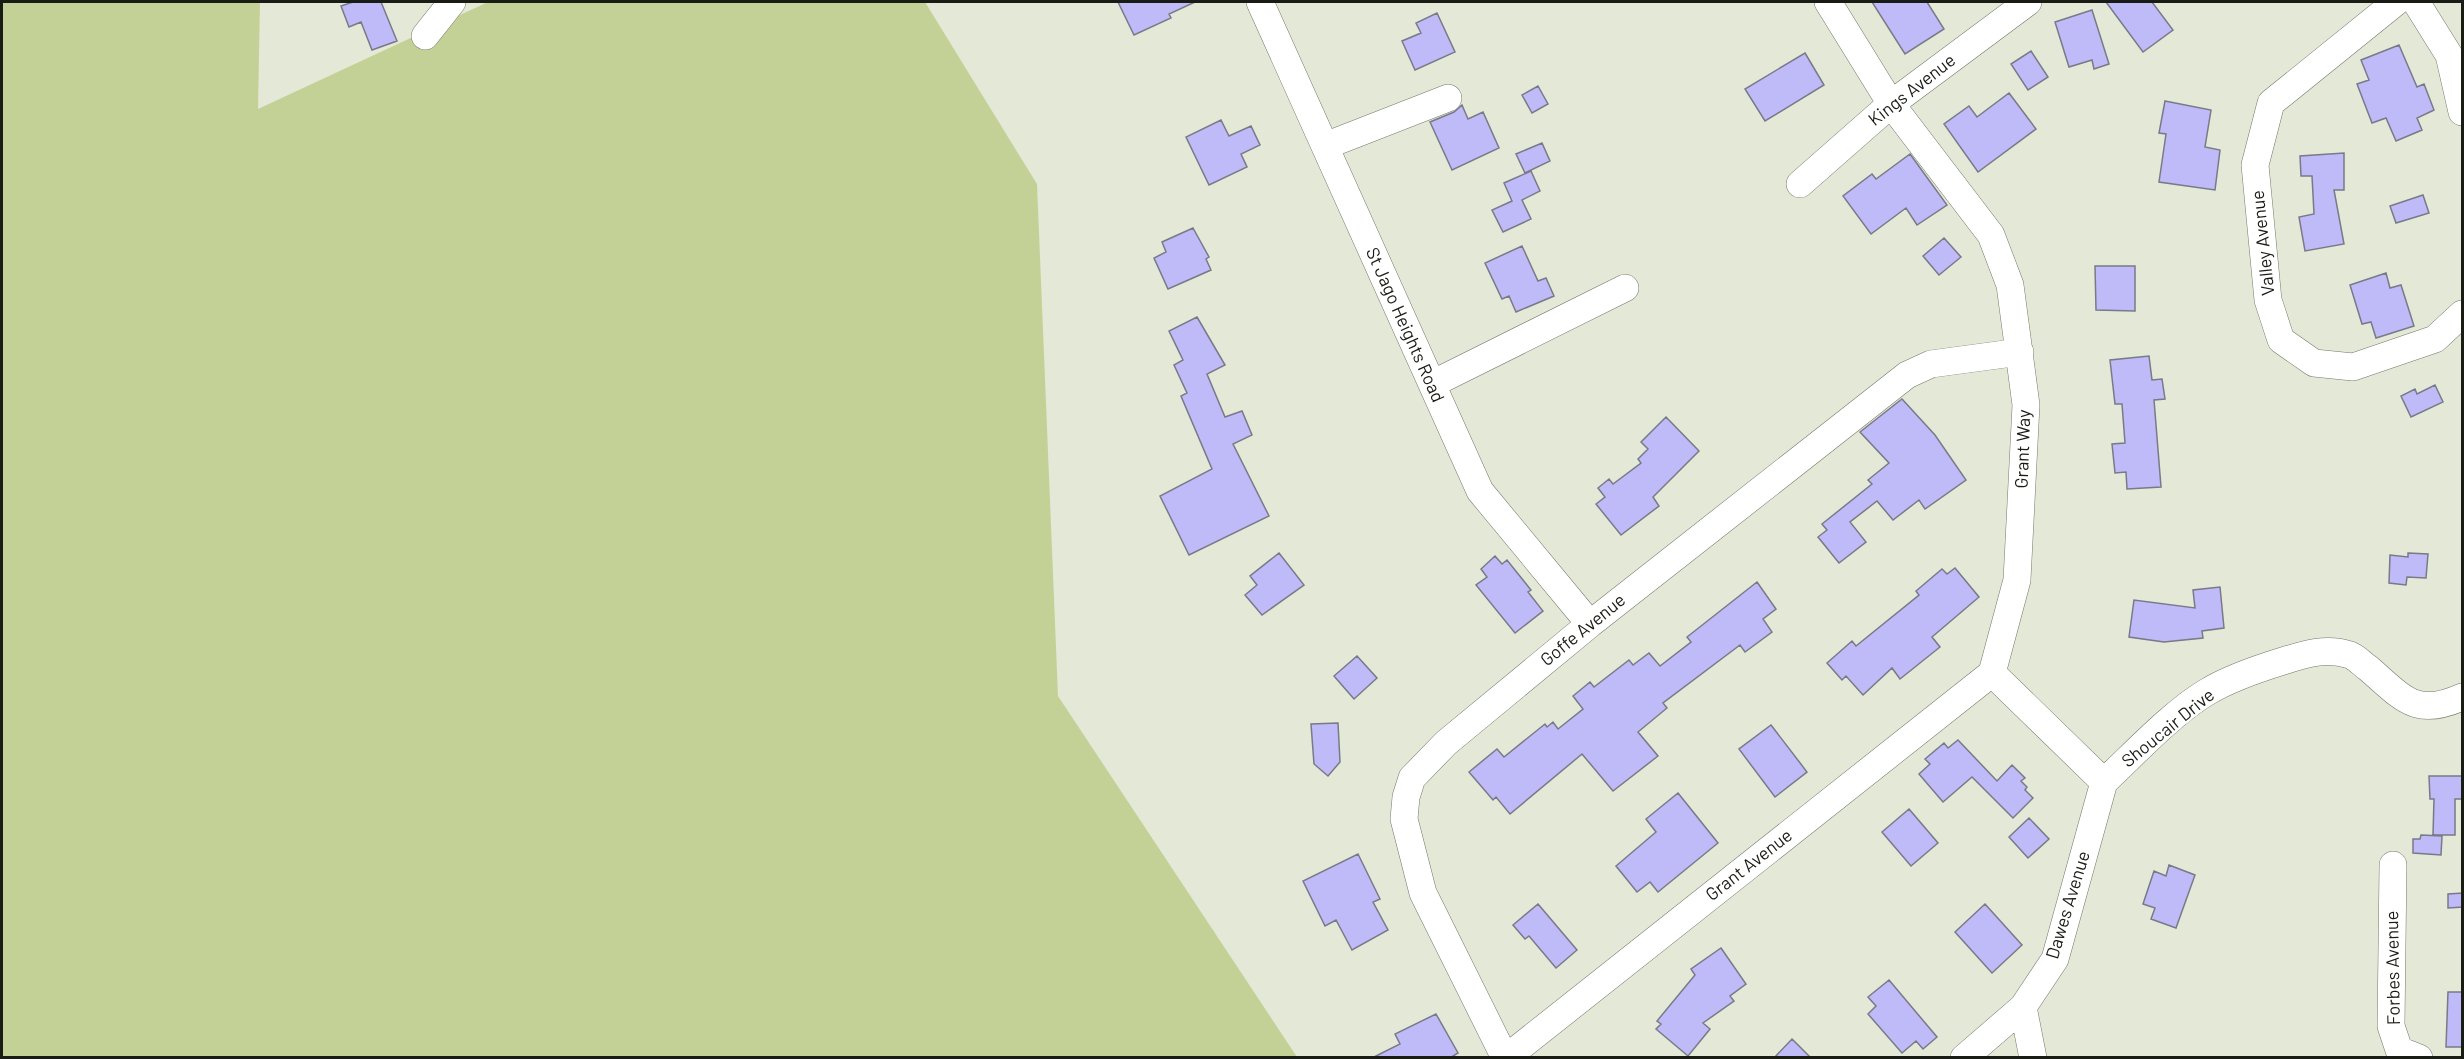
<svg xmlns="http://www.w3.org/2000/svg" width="2464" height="1059" font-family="Barlow,sans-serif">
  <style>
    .green { fill: #c4d196 }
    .building { fill: #bfbaf8; stroke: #7a7988; stroke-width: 1.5 }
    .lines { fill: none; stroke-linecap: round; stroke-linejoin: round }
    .minor-casing { stroke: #75796a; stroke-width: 28 }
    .minor { stroke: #fff; stroke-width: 27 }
    .labels { text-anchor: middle; stroke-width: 4.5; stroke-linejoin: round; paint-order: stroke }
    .street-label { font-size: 18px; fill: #191b15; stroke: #fff }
  </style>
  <rect width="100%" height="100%" fill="#e3e8d7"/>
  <path class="green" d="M2,2H260L258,109L488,2H925L1037,184L1058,696L1297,1057L2,1058Z"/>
  <path class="building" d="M353,2H381L397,41L372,50L361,22L349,27L341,6Z
    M1118,2H1195L1169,14L1171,18L1134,35Z
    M1872,2H1927L1944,29L1905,54Z
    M2106,2H2152L2173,30L2143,52Z
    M2092,10L2109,64L2094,69L2092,60L2069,67L2055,22Z
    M1437,13L1455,52L1415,70L1402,41L1421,33L1416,23Z
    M2399,45L2417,87L2424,84L2434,110L2417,118L2422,130L2396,141L2386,118L2372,123L2357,84L2369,80L2361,60Z
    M2031,51L2048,77L2028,90L2011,64Z
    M1805,53L1824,85L1765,121L1745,89Z
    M1538,86L1548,104L1532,113L1522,95Z
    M2009,93L2036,129L1978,172L1944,124L1969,106L1977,117Z
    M2165,101L2211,110L2205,147L2220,150L2215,190L2159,182L2166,134L2159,133Z
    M1462,105L1468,119L1483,112L1499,148L1452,170L1430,122L1454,112Z
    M1221,120L1229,136L1251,126L1260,145L1241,154L1247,167L1209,185L1186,137Z
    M1542,143L1550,161L1525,173L1516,154Z
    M2344,153V190H2334L2344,244L2305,251L2299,217L2314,214L2312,176H2301L2300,156Z
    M1910,154L1947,205L1917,225L1906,208L1871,234L1843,196L1872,174L1876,179Z
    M1531,171L1540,191L1522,200L1531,219L1503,232L1492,210L1512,201L1504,183Z
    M2423,195L2429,213L2396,223L2390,206Z
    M1193,228L1209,257L1206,259L1211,270L1168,289L1154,258L1166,252L1162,242Z
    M1944,238L1961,257L1939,275L1923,256Z
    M1522,246L1538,281L1546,278L1554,296L1516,312L1509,296L1502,299L1485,263Z
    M2095,266H2135V311L2096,310Z
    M2386,273L2390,288L2401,285L2414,326L2376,338L2371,322L2362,324L2350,285Z
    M1197,317L1225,365L1207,374L1225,417L1242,411L1252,435L1233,444L1269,516L1189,555L1160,496L1212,469L1181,396L1187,393L1174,365L1183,360L1169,331Z
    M2149,356L2152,380L2162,379L2165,399L2154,400L2161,487L2127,489L2126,472L2115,473L2112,444L2125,443L2122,404H2115L2110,360Z
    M2435,385L2443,402L2411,417L2401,396L2415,389L2417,394Z
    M1902,399L1935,435L1966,480L1925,509L1919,500L1893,520L1877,501L1850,522L1866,542L1839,563L1818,537L1827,530L1822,524L1872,484L1868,480L1889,463L1860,432Z
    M1666,417L1699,451L1653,497L1659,506L1621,535L1596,504L1605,497L1598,488L1609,479L1613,484L1641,463L1638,459L1648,449L1641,442Z
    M1279,553L1304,585L1262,615L1245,595L1257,585L1250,576Z
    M2408,553L2428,554L2426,578L2407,577L2406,585L2389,583L2390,555L2408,557Z
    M1495,556L1502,564L1507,560L1531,590L1528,592L1543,611L1515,633L1476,585L1487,577L1481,569Z
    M1955,568L1979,597L1932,637L1940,647L1900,679L1892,668L1863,695L1846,676L1842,680L1827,663L1852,641L1856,646L1919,595L1916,591L1942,569L1947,574Z
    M1757,582L1776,609L1763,619L1772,632L1745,652L1740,645L1663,703L1667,708L1638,732L1658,756L1613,791L1582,754L1510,814L1496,797L1493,800L1469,772L1497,749L1504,757L1545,724L1547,727L1553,722L1558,729L1583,709L1573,696L1590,682L1594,687L1629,660L1633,665L1649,653L1660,666L1691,642L1687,637Z
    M2220,587L2224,628L2202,631L2203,638L2164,642L2129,637L2134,600L2195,608L2193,590Z
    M1357,656L1377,678L1354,699L1334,676Z
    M1338,723L1340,762L1328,776L1314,764L1311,724Z
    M1771,725L1807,772L1775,797L1739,749Z
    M1958,740L1997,781L2012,765L2025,778L2021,781L2027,787L2025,790L2033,798L2013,818L1972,777L1943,802L1919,774L1930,764L1925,759L1944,743L1948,748Z
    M2429,776H2463V799H2455V835H2433L2434,799H2430Z
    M1678,793L1718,843L1658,892L1650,882L1637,892L1616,866L1656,832L1646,819Z
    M1909,809L1938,843L1911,866L1882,832Z
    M2029,818L2049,839L2028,858L2009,837Z
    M2421,835L2442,836L2441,855L2413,853V839H2420Z
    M1358,854L1380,899L1373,902L1388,930L1352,950L1336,920L1325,926L1303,881Z
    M2169,865L2195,875L2176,928L2151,919L2155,908L2143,904L2154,871L2166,876Z
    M2463,893V907L2448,908V894Z
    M1538,904L1577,950L1556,968L1529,936L1525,939L1513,925Z
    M1985,904L2022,945L1992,973L1955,932Z
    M1721,948L1746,984L1730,996L1734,1001L1703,1023L1710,1029L1688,1056L1656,1029L1661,1024L1657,1021L1695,975L1691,969Z
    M1889,980L1937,1037L1923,1049L1916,1041L1902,1053L1868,1014L1876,1006L1868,997Z
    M2448,992H2463V1047H2446Z
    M1436,1014L1458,1053L1450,1058H1372L1400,1044L1395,1034Z
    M1792,1039L1811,1058H1774Z"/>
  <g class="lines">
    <g class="minor-casing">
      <path id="minor" d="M1260,2L1480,491L1590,624
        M1828,2L1891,104L1991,235L2010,285L2026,405L2017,580L1992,673L2104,782
        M2396,2L2271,103L2255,165L2268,300L2281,340L2314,363L2353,367L2435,339L2462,314
        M2416,2L2449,55L2462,112
        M425,36L452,2
        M1325,146L1448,98
        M1800,184L1891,104L2028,2
        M1432,384L1625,288
        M2104,782C2133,755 2173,712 2207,692C2230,678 2257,669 2283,661C2305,654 2327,647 2350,655C2356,657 2362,664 2368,668C2403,698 2415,718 2462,697
        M2393,865L2391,1026L2399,1050L2419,1058
        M1505,1058L1423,893L1404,819L1406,797L1412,778L1446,743L1590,624L1907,375L1931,364L2020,352
        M1506,1058L1992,673
        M1964,1058L2023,1007
        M2033,1058L2023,1007L2055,959L2104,782"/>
    </g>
    <use href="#minor" class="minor"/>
  </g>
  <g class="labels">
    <g class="street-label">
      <text transform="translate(1912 90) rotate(-38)" y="6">Kings Avenue</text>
      <text transform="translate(2263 243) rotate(-96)" y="6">Valley Avenue</text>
      <text transform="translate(1405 325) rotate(66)" y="6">St Jago Heights Road</text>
      <text transform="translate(2023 449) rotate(-88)" y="6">Grant Way</text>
      <text transform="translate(1583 630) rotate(-39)" y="6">Goffe Avenue</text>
      <text transform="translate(2168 728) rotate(-39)" y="6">Shoucair Drive</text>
      <text transform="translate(1749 865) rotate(-38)" y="6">Grant Avenue</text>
      <text transform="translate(2068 905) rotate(-73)" y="6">Dawes Avenue</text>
      <text transform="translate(2393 968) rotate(-91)" y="6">Forbes Avenue</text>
    </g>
  </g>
  <rect width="2464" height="1059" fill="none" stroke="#191b15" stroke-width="6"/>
</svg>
